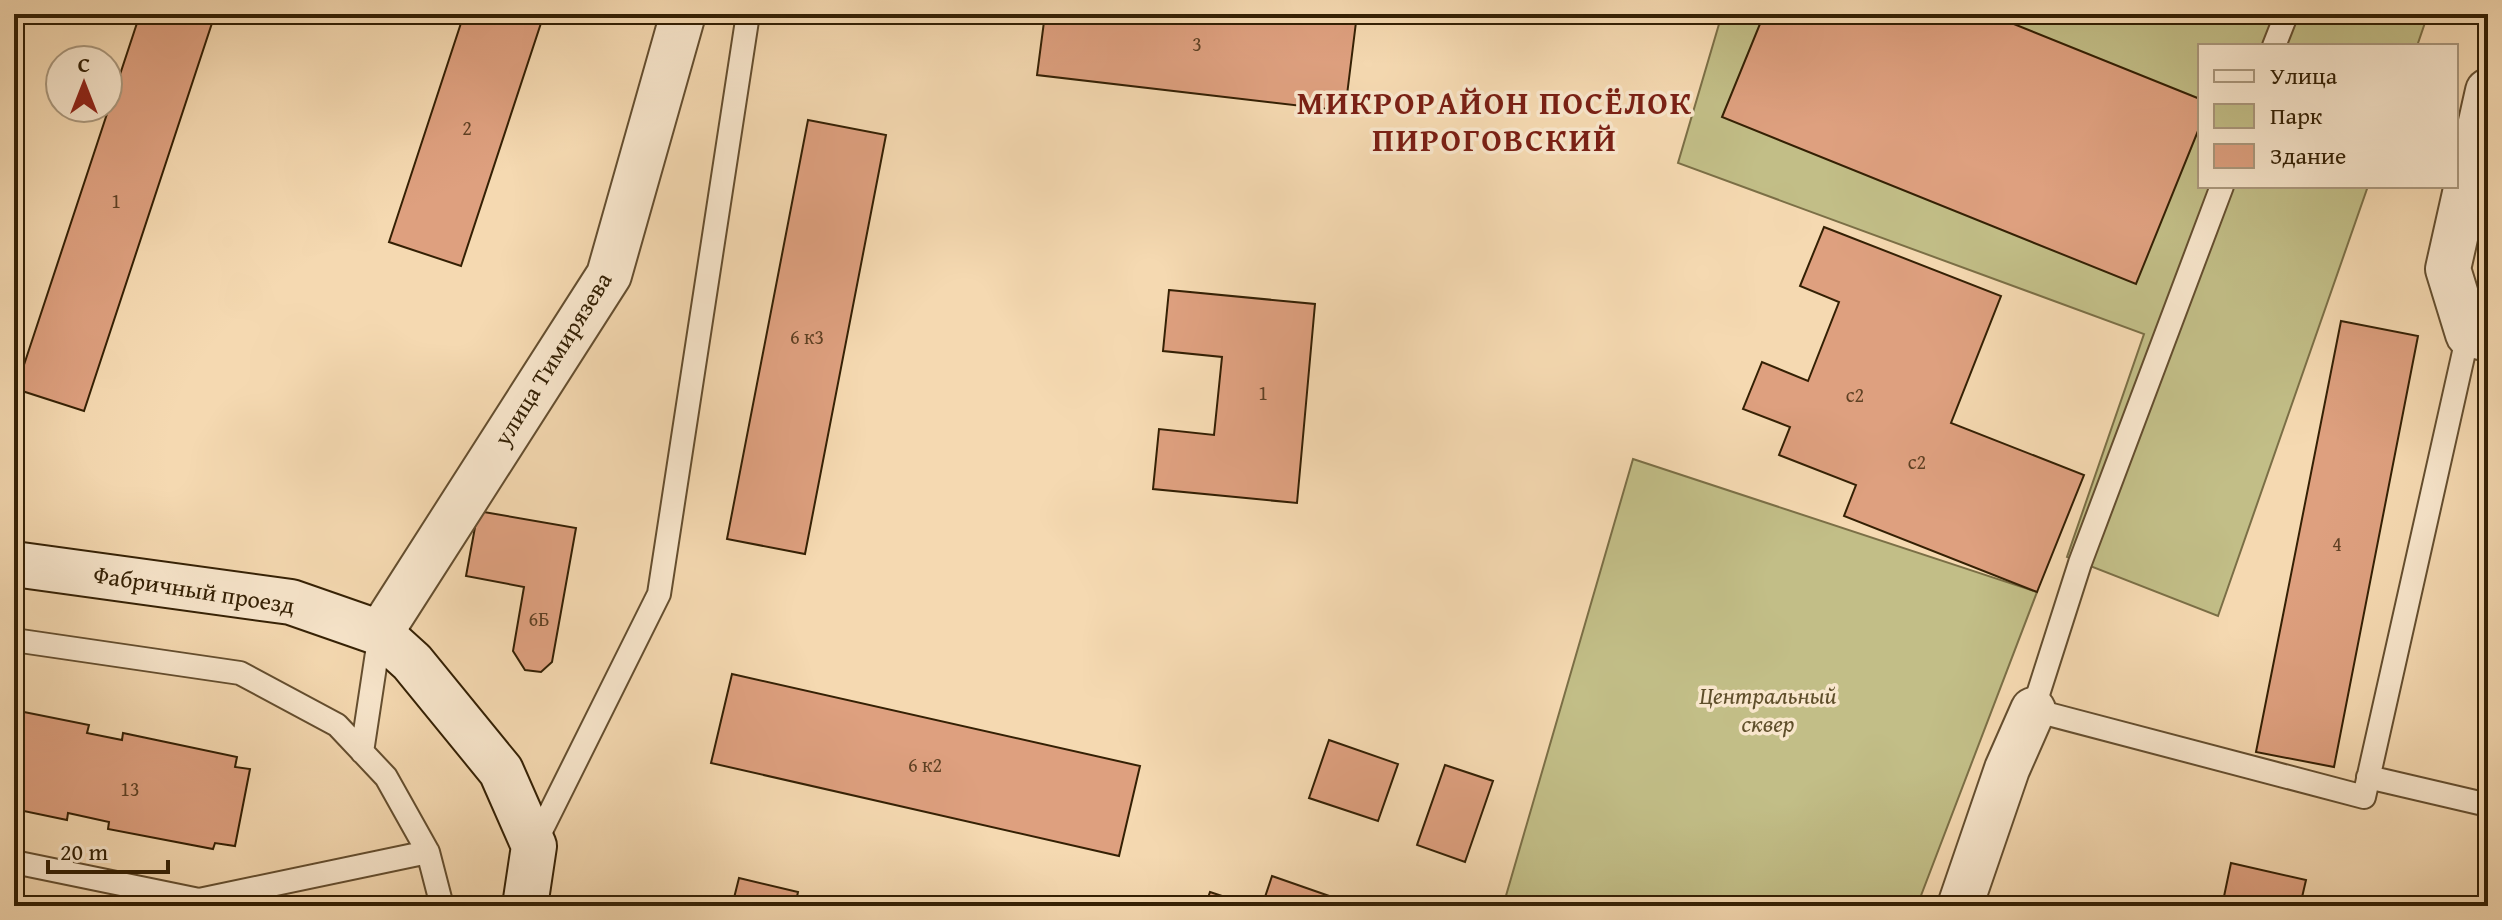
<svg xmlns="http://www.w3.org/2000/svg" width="2502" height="920" font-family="'Gentium Book Plus',serif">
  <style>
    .green { fill: #c2be87; stroke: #7b6f46; stroke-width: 2 }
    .building { fill: #dea07f; stroke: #342004; stroke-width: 2 }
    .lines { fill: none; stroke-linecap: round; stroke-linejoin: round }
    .lane-casing { stroke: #644e2f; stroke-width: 26 }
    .street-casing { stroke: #644e2f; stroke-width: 48 }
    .secondary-casing { stroke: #342004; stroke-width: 48 }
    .lane { stroke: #f8e6cc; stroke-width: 22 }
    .street { stroke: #f8e6cc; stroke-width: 44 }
    .secondary { stroke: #f8e6cc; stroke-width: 44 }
    .labels { text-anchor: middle; stroke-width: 7; stroke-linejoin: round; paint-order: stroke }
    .number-label { font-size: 20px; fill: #5e4023 }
    .street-label { font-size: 24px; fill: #342004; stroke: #f8e6cc }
    .park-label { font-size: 24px; font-style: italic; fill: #5f4f2b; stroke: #f8e6cc }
    .district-label { font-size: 32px; font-weight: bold; letter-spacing: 2px; fill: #7a1f14; stroke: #f8e6cc }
  </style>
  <rect width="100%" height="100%" fill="#f5d9b1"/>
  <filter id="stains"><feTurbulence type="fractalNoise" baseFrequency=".0025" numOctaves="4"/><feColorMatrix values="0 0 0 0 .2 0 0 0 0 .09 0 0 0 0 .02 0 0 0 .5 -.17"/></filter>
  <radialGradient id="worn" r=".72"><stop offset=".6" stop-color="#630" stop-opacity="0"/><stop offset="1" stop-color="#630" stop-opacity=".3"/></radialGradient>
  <path class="green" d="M1722,14H2428L2417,46H2200V186H2368L2218,616L2067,557L2144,334L1678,163Z
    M1633,459L2037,592L1917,906H1503Z"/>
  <path class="building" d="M140,14H215L84,411L16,389Z
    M464,14H544L461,266L389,242Z
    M1045,14H1357L1345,111L1037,75Z
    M1764,14H1989L2200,99V126L2136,284L1722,117Z
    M808,120L886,135L805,554L727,539Z
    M1824,227L2001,296L1951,423L2084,475L2037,592L1844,516L1856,485L1779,455L1790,427L1743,409L1762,362L1808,381L1839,302L1800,286Z
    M1169,290L1315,304L1297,503L1153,489L1159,429L1214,435L1222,357L1163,351Z
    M2341,321L2418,336L2334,767L2256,752Z
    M478,511L576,528L552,662L541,672L525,670L513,651L524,587L466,576Z
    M732,674L1140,766L1119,856L711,763Z
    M14,710L89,725L87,733L122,740L123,733L237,757L235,767L250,769L235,846L215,843L213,849L108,829L109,822L68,813L67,820L14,809Z
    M1329,740L1398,764L1378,821L1309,798Z
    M1445,765L1493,781L1465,862L1417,845Z
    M2231,863L2306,880L2300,906H2222Z
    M1272,876L1358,906H1262Z
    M739,878L798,892L795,906H732Z
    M1210,892L1252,906H1205Z"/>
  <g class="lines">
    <g class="lane-casing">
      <path id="lane" d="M2274,46L2285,18
        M2222,186L2080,563L2033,710L2364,797L2468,334
        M14,640L240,673L337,725L386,777L428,852
        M362,752L380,633
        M2368,777L2488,805
        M534,845L659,594L748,14
        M14,862L199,900L428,852L442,906"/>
    </g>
    <g class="street-casing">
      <path id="street" d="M2488,91L2448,269L2468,334L2488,339
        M380,633L609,275L683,14
        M1960,906L2007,769L2033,710"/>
    </g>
    <g class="secondary-casing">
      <path id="secondary" d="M14,564L291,602L380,633L412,662L501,771L534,846L525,906"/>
    </g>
    <use href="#lane" class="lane"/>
    <use href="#street" class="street"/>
    <use href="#secondary" class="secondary"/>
  </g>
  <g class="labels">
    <g class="number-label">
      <text x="1197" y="51">3</text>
      <text x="467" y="135">2</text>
      <text x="116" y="208">1</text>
      <text x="807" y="344">6 к3</text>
      <text x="1263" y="400">1</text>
      <text x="1855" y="402">с2</text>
      <text x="1917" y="469">с2</text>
      <text x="2337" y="551">4</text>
      <text x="539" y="626">6Б</text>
      <text x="925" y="772">6 к2</text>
      <text x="130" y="796">13</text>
    </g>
    <g class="street-label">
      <text transform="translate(553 359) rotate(-58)" y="8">улица Тимирязева</text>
      <text transform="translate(194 590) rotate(9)" y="8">Фабричный проезд</text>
    </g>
    <g class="park-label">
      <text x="1768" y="704">Центральный<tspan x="1768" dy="28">сквер</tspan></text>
    </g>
    <g class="district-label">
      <text x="1495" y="114">МИКРОРАЙОН ПОСЁЛОК<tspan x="1495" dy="37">ПИРОГОВСКИЙ</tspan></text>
    </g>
  </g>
  <rect width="2502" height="920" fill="none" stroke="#f5d9b1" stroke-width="48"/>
  <rect x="16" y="16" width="2470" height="888" fill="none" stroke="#342004" stroke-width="4"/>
  <rect x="24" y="24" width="2454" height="872" fill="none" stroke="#342004" stroke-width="2"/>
  <rect x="2198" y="44" width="260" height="144" fill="#f8e6cc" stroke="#aa977c" stroke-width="2"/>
  <rect x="2214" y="70" width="40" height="12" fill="#f8e6cc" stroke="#aa977c" stroke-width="2"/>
  <text x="2270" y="84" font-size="24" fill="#342004">Улица</text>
  <rect x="2214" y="104" width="40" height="24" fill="#c2be87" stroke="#aa977c" stroke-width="2"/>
  <text x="2270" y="124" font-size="24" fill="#342004">Парк</text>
  <rect x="2214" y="144" width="40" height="24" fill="#dea07f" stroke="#aa977c" stroke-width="2"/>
  <text x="2270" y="164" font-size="24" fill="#342004">Здание</text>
  <g transform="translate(84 84)"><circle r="38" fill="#f8e6cc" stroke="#aa977c" stroke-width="2"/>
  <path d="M0-6L14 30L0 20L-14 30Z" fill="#8f2418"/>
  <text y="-12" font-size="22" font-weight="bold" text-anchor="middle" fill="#342004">С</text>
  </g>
  <path d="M48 860v12h120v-12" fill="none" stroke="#342004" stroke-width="4"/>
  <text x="60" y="860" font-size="24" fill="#342004" stroke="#f8e6cc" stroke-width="6" paint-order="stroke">20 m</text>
  <rect width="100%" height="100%" filter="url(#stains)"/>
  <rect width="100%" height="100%" fill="url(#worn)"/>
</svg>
